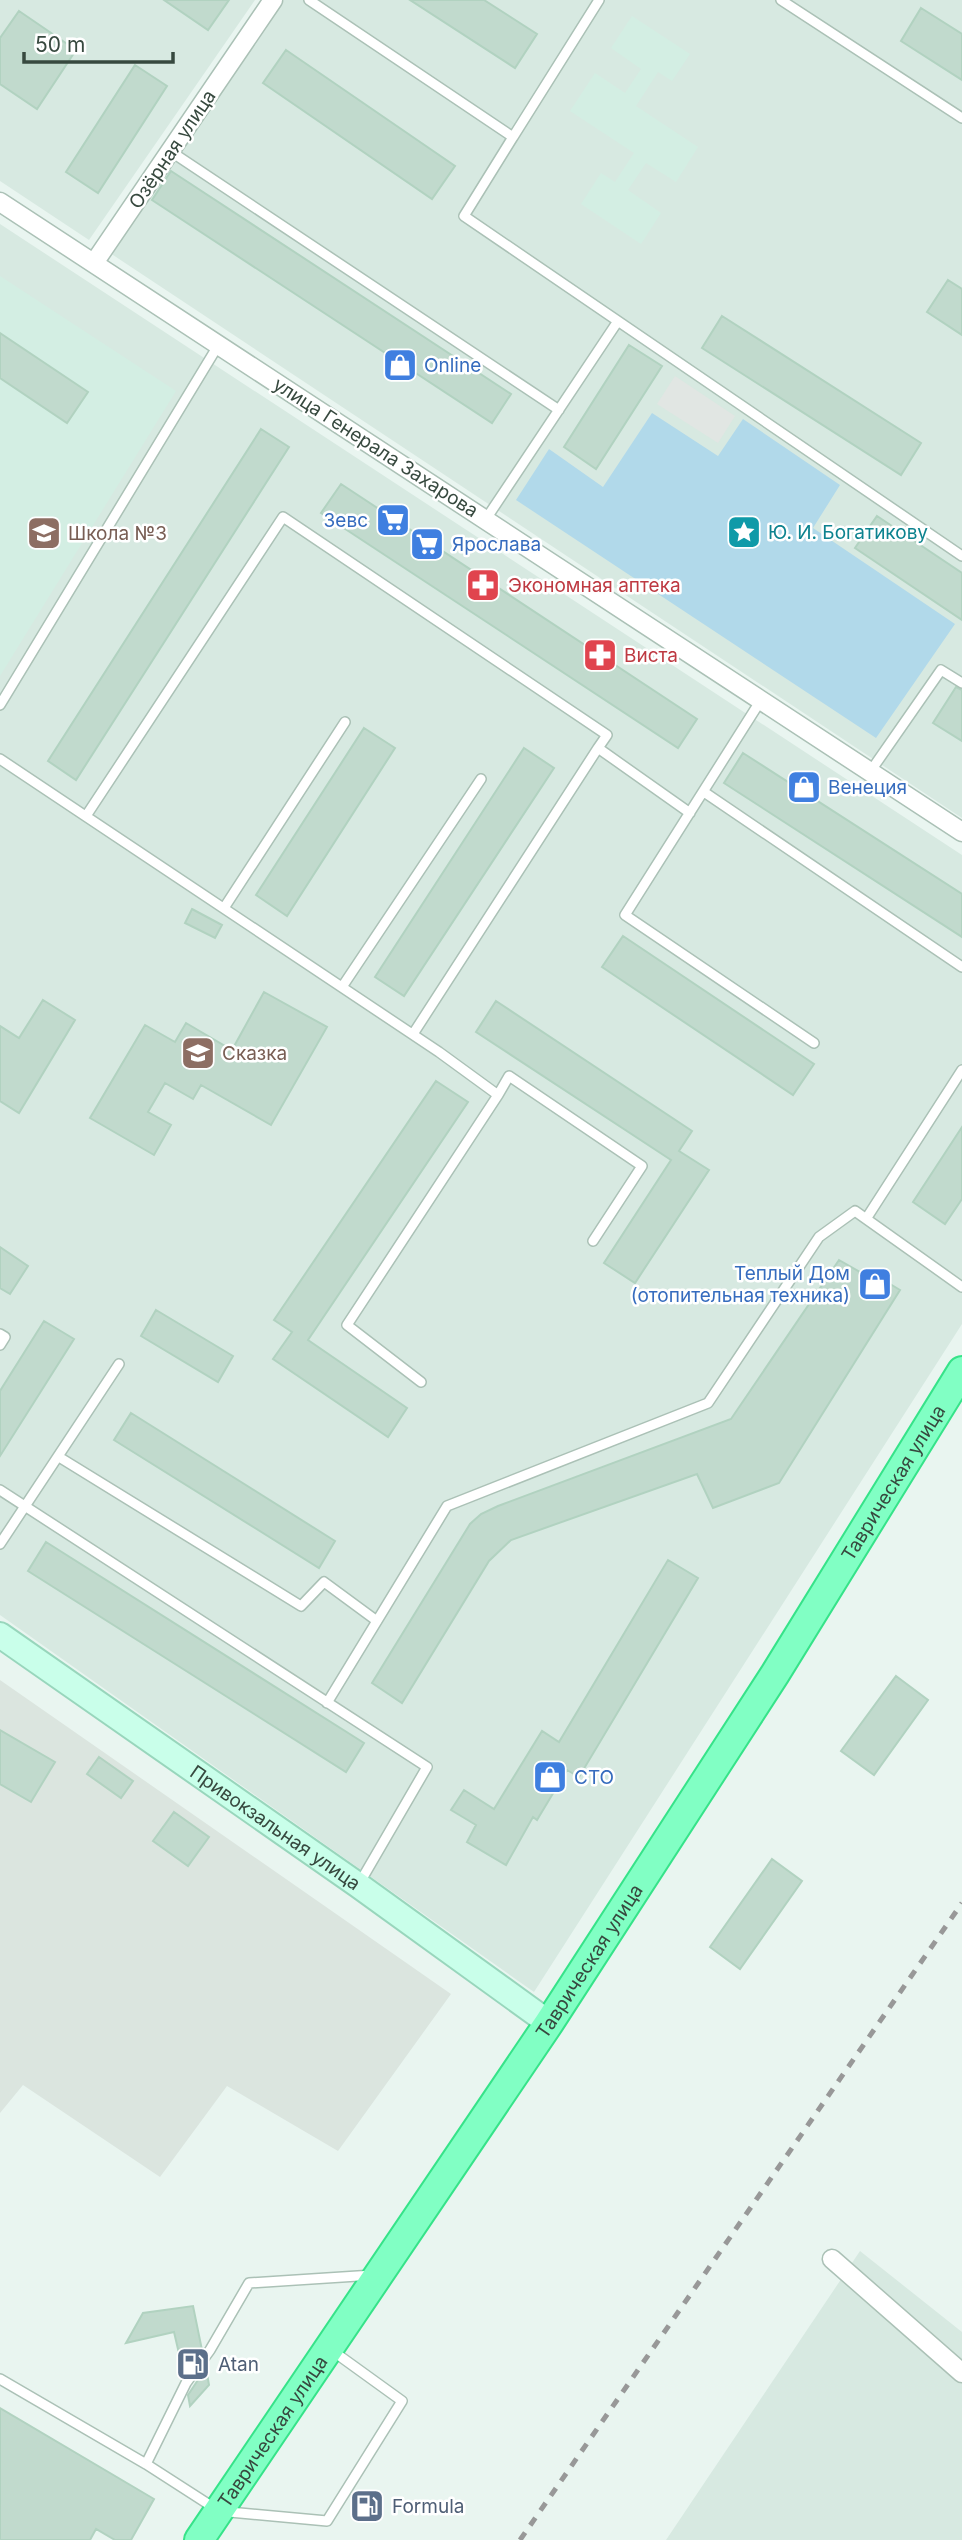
<svg xmlns="http://www.w3.org/2000/svg" width="962" height="2540" font-family="Inter,sans-serif">
  <style>
    .residential { fill: #d7e9e1 }
    .industrial { fill: #dbe5df }
    .education { fill: #d3eee3 }
    .green { fill: #b1d9ea }
    .parking { fill: #e1e6e3 }
    .building { fill: #c1dacd; stroke: #b1d2c0; stroke-width: 2 }
    .lines { fill: none; stroke-linecap: round; stroke-linejoin: round }
    .service-casing { stroke: #abc1b6; stroke-width: 12 }
    .minor-casing { stroke: #abc1b6; stroke-width: 21 }
    .secondary-casing { stroke: #98d6bc; stroke-width: 28 }
    .trunk-casing { stroke: #36e389; stroke-width: 32 }
    .service { stroke: #fff; stroke-width: 9 }
    .minor { stroke: #fff; stroke-width: 18 }
    .secondary { stroke: #c9ffea; stroke-width: 24 }
    .trunk { stroke: #81ffc4; stroke-width: 28 }
    .rail { stroke: #989898; stroke-width: 5; stroke-dasharray: 9 9; stroke-linecap: butt }
    .labels { text-anchor: middle; stroke-width: 5; stroke-linejoin: round; paint-order: stroke }
    .street-label { font-size: 19px; fill: #37493f; stroke: #fff }
    .shop-label { font-size: 19px; fill: #366cbe; stroke: #fff; text-anchor: start }
    .culture-label { font-size: 19px; fill: #0d838f; stroke: #fff; text-anchor: start }
    .education-label { font-size: 19px; fill: #785e54; stroke: #fff; text-anchor: start }
    .health-label { font-size: 19px; fill: #be3a42; stroke: #fff; text-anchor: start }
    .service-label { font-size: 19px; fill: #4e5e75; stroke: #fff; text-anchor: start }
  </style>
  <rect width="100%" height="100%" fill="#e9f5f0"/>
  <path class="residential" d="M0,0H255L89,240L0,181Z
    M284,0H962V818L110,253Z
    M0,224L962,855V1324L534,1992L0,1615Z
    M860,2251L962,2332V2540H666Z"/>
  <path class="industrial" d="M0,1680L451,1994L338,2151L227,2086L160,2177L23,2085L0,2113Z"/>
  <path class="education" d="M632,16L690,54L672,81L658,72L636,106L698,147L676,182L646,163L628,190L661,213L641,244L581,204L601,173L615,182L634,153L570,111L595,73L625,93L641,69L611,48Z
    M0,276L176,391L0,676Z"/>
  <path class="green" d="M652,413L718,456L743,419L840,485L813,528L955,624L876,738L516,500L549,449L603,487Z"/>
  <path class="parking" d="M675,376L735,416L718,443L657,404Z"/>
  <path class="building" d="M164,0H229L208,30Z
    M410,0H484L537,34L515,68Z
    M921,8L962,34V80L901,41Z
    M19,11L76,50L37,109L0,84V38Z
    M286,50L455,166L432,199L263,83Z
    M135,65L167,86L98,193L66,172Z
    M171,171L511,394L492,423L152,200Z
    M948,280L962,289V335L927,312Z
    M722,316L921,443L901,475L702,348Z
    M0,333L88,392L67,423L0,378Z
    M629,345L662,366L596,469L564,447Z
    M261,429L289,447L76,780L48,761Z
    M341,484L697,719L678,748L321,513Z
    M877,516L962,573V620L855,548Z
    M956,687L962,690V741L933,723Z
    M364,728L395,748L287,916L256,895Z
    M524,748L554,768L404,996L375,977Z
    M743,753L962,894V937L724,783Z
    M192,909L222,925L215,938L185,923Z
    M623,936L814,1064L793,1095L602,967Z
    M264,992L327,1027L271,1125L201,1085L193,1099L165,1083L148,1112L171,1125L154,1155L90,1118L145,1025L175,1042L186,1023L232,1050Z
    M43,1000L75,1020L19,1113L0,1101V1026L19,1038Z
    M496,1001L692,1131L679,1151L709,1170L635,1283L604,1263L671,1160L476,1032Z
    M436,1081L468,1102L308,1340L407,1408L388,1437L273,1359L292,1332L274,1320Z
    M962,1127V1199L945,1224L913,1202Z
    M0,1247L28,1266L10,1294L0,1288Z
    M839,1260L874,1280L885,1281L900,1290L779,1483L713,1508L697,1474L511,1540L489,1561L402,1703L372,1683L470,1524L481,1514L498,1506L731,1419Z
    M156,1310L233,1356L218,1382L141,1336Z
    M44,1321L74,1339L0,1456V1391Z
    M131,1413L335,1541L319,1568L114,1440Z
    M46,1542L364,1743L346,1772L28,1571Z
    M668,1560L698,1578L579,1777L567,1770L537,1820L533,1817L506,1865L467,1842L476,1825L451,1810L464,1790L494,1809L542,1731L559,1742Z
    M896,1676L928,1700L874,1775L841,1751Z
    M0,1730L55,1762L31,1802L0,1784Z
    M99,1757L133,1781L121,1798L87,1774Z
    M174,1812L209,1837L188,1866L153,1841Z
    M772,1859L802,1881L740,1969L710,1947Z
    M193,2306L202,2350L184,2375L174,2332L126,2343L143,2313Z
    M206,2368L209,2385L190,2406L188,2395Z
    M0,2408L154,2499L131,2540H115L96,2529L90,2540H0Z"/>
  <g class="lines">
    <g class="service-casing">
      <path id="service" d="M309,0L513,137L464,216L962,556
        M781,0L962,118
        M513,137L599,0
        M170,151L559,410
        M486,519L618,321
        M761,700L625,915L814,1043
        M0,705L219,344
        M0,759L439,1052L498,1095L509,1076L642,1166L593,1241
        M870,772L941,670L962,683
        M704,792L962,967
        M86,816L283,517L607,735L598,748L690,813
        M224,908L345,722
        M342,987L481,779
        M413,1034L598,748
        M866,1219L962,1070
        M0,1334L5,1337L0,1345
        M421,1382L347,1325L498,1095
        M59,1457L301,1606L324,1582L377,1621
        M0,1490L427,1767L359,1884
        M0,1544L119,1364
        M327,1703L447,1506L708,1403L819,1237L855,1211L962,1287
        M330,2349L402,2401L327,2521L219,2511L146,2464L186,2383L210,2350L249,2283L373,2275
        M0,2379L146,2464"/>
    </g>
    <g class="minor-casing">
      <path id="minor" d="M0,202L962,832
        M94,263L273,0
        M832,2259L962,2373"/>
    </g>
    <g class="secondary-casing">
      <g id="secondary">
        <path id="s1" d="M0,1635L358,1885L549,2023"/>
      </g>
    </g>
    <g class="trunk-casing">
      <g id="trunk">
        <path id="s2" d="M199,2540L549,2023L775,1674L962,1371"/>
      </g>
    </g>
    <use href="#service" class="service"/>
    <use href="#minor" class="minor"/>
    <use href="#secondary" class="secondary"/>
    <use href="#trunk" class="trunk"/>
    <path class="rail" d="M520,2540L962,1903"/>
  </g>
  <defs>
    <g id="shop-square" transform="scale(1.75)"><rect x="-9" y="-9" width="18" height="18" rx="4" fill="#3f7fe0" stroke="#fff"/><path d="M-5-2.5h2.3a2.7 3.5 0 0 1 5.4 0H5L5.5 6h-11ZM-1.5-2.5h3a1.5 2.3 0 0 0-3 0Z" fill="#fff"/></g>
    <g id="supermarket-square" transform="scale(1.75)"><rect x="-9" y="-9" width="18" height="18" rx="4" fill="#3f7fe0" stroke="#fff"/><path d="M-6-5.5h2.5l.6 2H6L4.5 2H-2.5L-4.4-4H-6ZM-1.5 3.2a1.3 1.3 0 1 0 .1 0ZM3 3.2a1.3 1.3 0 1 0 .1 0Z" fill="#fff"/></g>
    <g id="sight-square" transform="scale(1.75)"><rect x="-9" y="-9" width="18" height="18" rx="4" fill="#0f9aa8" stroke="#fff"/><path d="M0-6L1.8-2.2L6-1.7L2.9 1.2L3.7 5.4L0 3.3L-3.7 5.4L-2.9 1.2L-6-1.7L-1.8-2.2Z" fill="#fff"/></g>
    <g id="school-square" transform="scale(1.75)"><rect x="-9" y="-9" width="18" height="18" rx="4" fill="#8d6e63" stroke="#fff"/><path d="M0-5L7-2L0 1L-7-2ZM-4 1L0 2.5L4 1V4Q0 6-4 4Z" fill="#fff"/></g>
    <g id="pharmacy-square" transform="scale(1.75)"><rect x="-9" y="-9" width="18" height="18" rx="4" fill="#e0444e" stroke="#fff"/><path d="M-2-6h4v4h4v4h-4v4h-4v-4h-4v-4h4Z" fill="#fff"/></g>
    <g id="fuel-square" transform="scale(1.75)"><rect x="-9" y="-9" width="18" height="18" rx="4" fill="#5c6f8a" stroke="#fff"/><path d="M-5.5-6h7V0h2V4h1.3V-2.5L3-4.5l.8-.8L6-3V5H2.5V1h-1V6h-7ZM-4.2-4.7v3.2H.2V-4.7Z" fill="#fff"/></g>
  </defs>
  <g fill-rule="evenodd">
    <use href="#shop-square" x="400" y="365"/>
    <use href="#supermarket-square" x="393" y="520"/>
    <use href="#sight-square" x="744" y="532"/>
    <use href="#school-square" x="44" y="533"/>
    <use href="#supermarket-square" x="427" y="544"/>
    <use href="#pharmacy-square" x="483" y="585"/>
    <use href="#pharmacy-square" x="600" y="655"/>
    <use href="#shop-square" x="804" y="787"/>
    <use href="#school-square" x="198" y="1053"/>
    <use href="#shop-square" x="875" y="1284"/>
    <use href="#shop-square" x="550" y="1777"/>
    <use href="#fuel-square" x="193" y="2364"/>
    <use href="#fuel-square" x="367" y="2506"/>
  </g>
  <g class="labels">
    <g class="street-label">
      <text transform="translate(172 149) rotate(-56)" y="7">Озёрная улица</text>
      <text transform="translate(376 447) rotate(33)" y="7">улица Генерала Захарова</text>
      <text dy="7" stroke="none"><textPath href="#s2" startOffset="1265">Таврическая улица</textPath></text>
      <text dy="7" stroke="none"><textPath href="#s1" startOffset="336">Привокзальная улица</textPath></text>
      <text dy="7" stroke="none"><textPath href="#s2" startOffset="698">Таврическая улица</textPath></text>
      <text dy="7" stroke="none"><textPath href="#s2" startOffset="131">Таврическая улица</textPath></text>
    </g>
    <g class="shop-label">
      <text x="424" y="372">Online</text>
      <text x="368" y="527" text-anchor="end">Зевс</text>
      <text x="452" y="551">Ярослава</text>
      <text x="828" y="794">Венеция</text>
      <text x="850" y="1280" text-anchor="end">Теплый Дом<tspan x="850" dy="22">(отопительная техника)</tspan></text>
      <text x="574" y="1784">СТО</text>
    </g>
    <g class="culture-label">
      <text x="768" y="539">Ю. И. Богатикову</text>
    </g>
    <g class="education-label">
      <text x="68" y="540">Школа №3</text>
      <text x="222" y="1060">Сказка</text>
    </g>
    <g class="health-label">
      <text x="508" y="592">Экономная аптека</text>
      <text x="624" y="662">Виста</text>
    </g>
    <g class="service-label">
      <text x="218" y="2371">Atan</text>
      <text x="392" y="2513">Formula</text>
    </g>
  </g>
  <path d="M24 52v10h149v-10" fill="none" stroke="#37493f" stroke-width="3.5"/>
  <text x="35" y="52" font-size="21" fill="#37493f" stroke="#ffffff" stroke-width="5" paint-order="stroke">50 m</text>
</svg>
